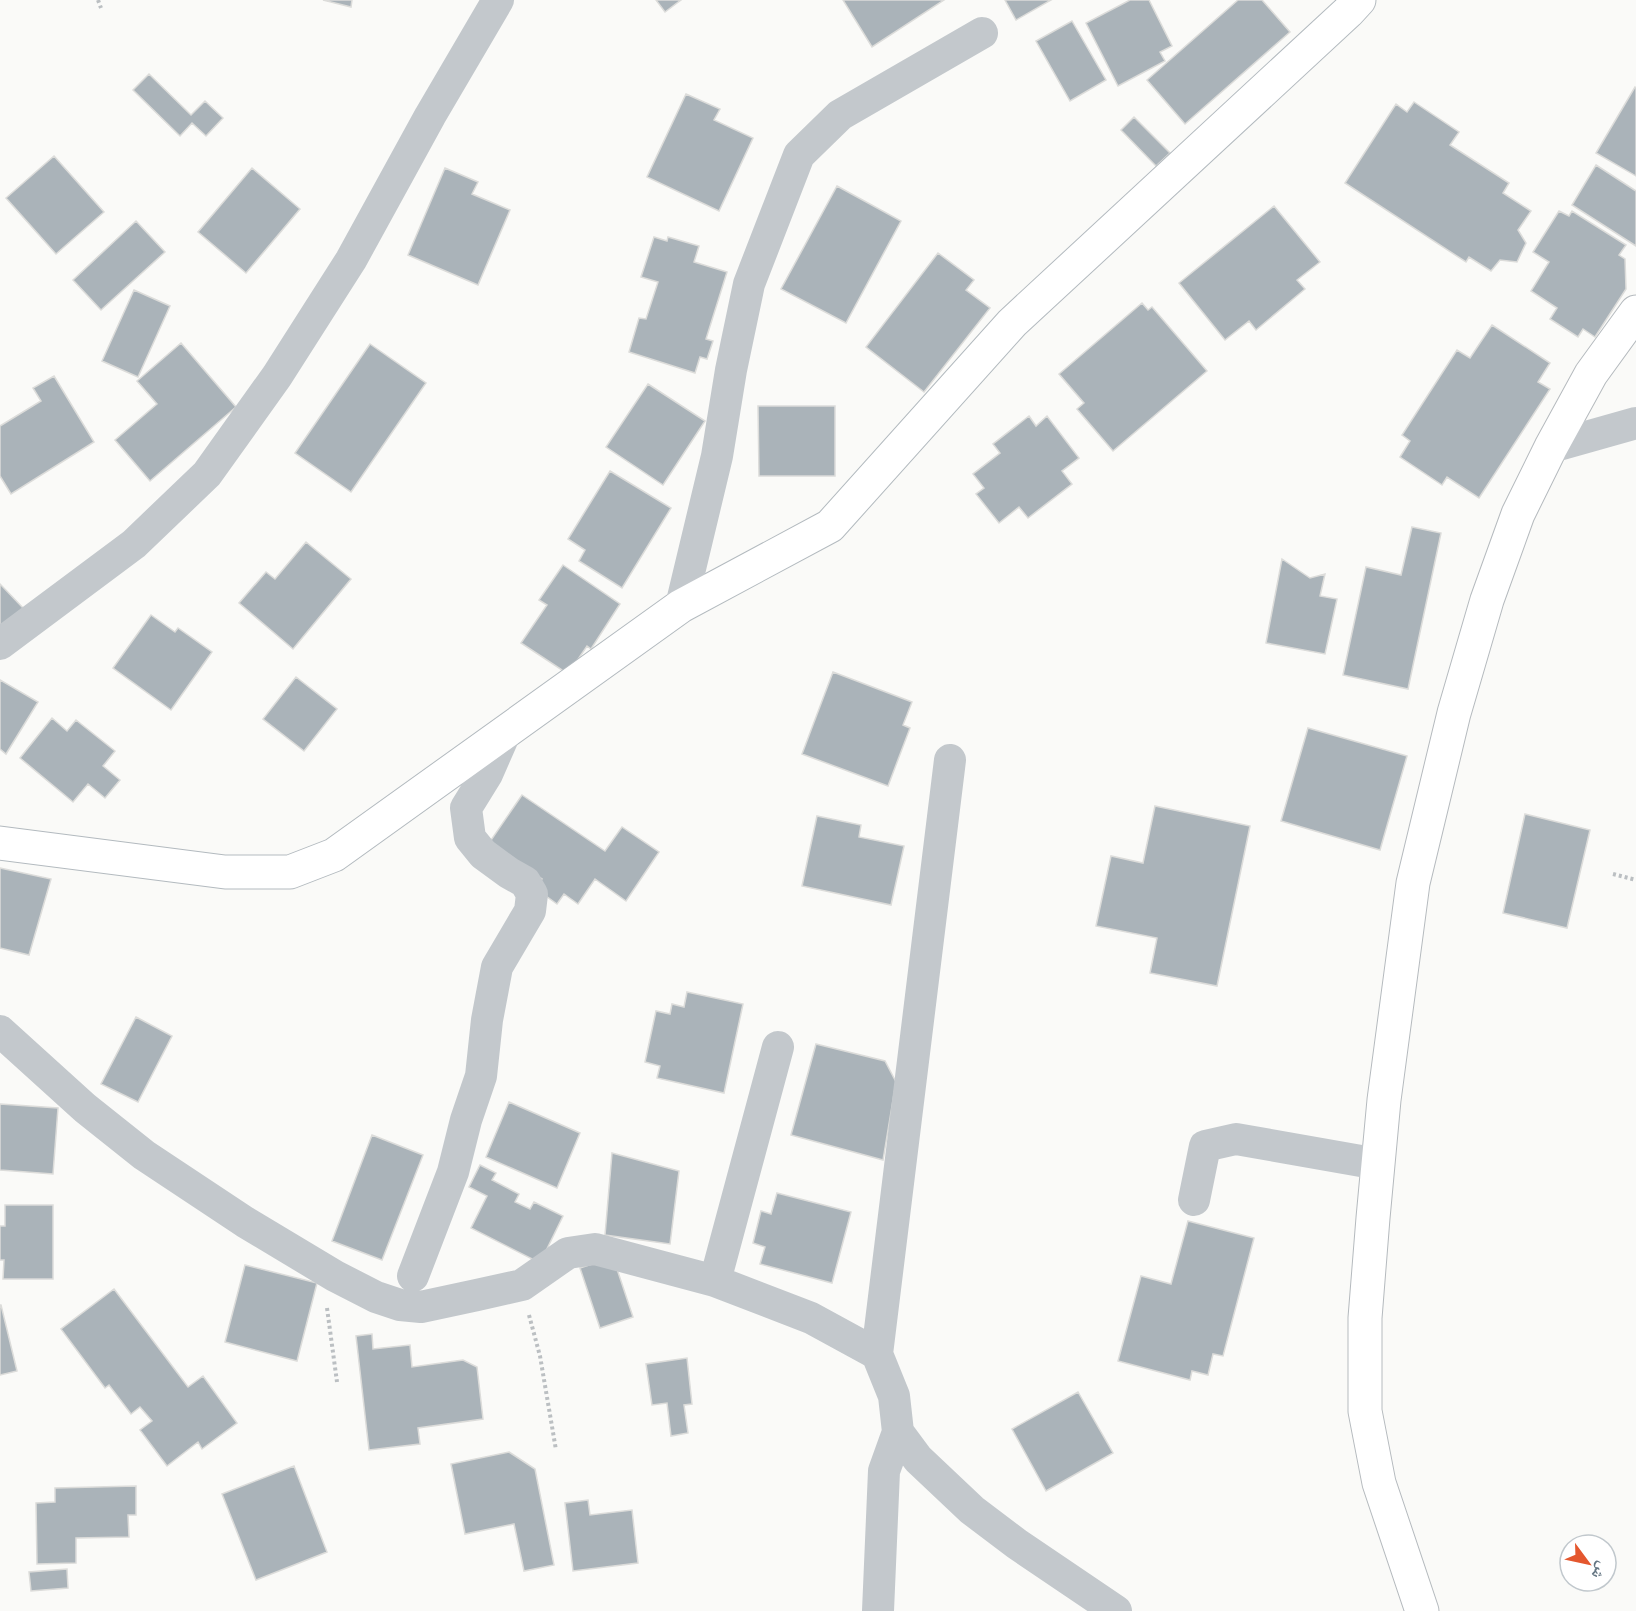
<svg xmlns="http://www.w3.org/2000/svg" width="1636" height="1611" font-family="Commissioner,'Noto Naskh Arabic',sans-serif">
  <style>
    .building { fill: #aab3b9; stroke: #dcdcda; stroke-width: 1.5 }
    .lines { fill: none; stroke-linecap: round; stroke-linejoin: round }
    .secondary-casing { stroke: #b3babf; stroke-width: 35 }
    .primary-casing { stroke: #b5babe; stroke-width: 35 }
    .path { stroke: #bbbfc2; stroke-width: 4; stroke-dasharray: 3 3; stroke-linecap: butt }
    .street { stroke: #c3c8cc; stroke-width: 32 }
    .secondary { stroke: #fff; stroke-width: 33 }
    .primary { stroke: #fff; stroke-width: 33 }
  </style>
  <rect width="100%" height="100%" fill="#fafaf8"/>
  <path class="building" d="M323,0H352L351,7Z
    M656,0H681L665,12Z
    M843,0H944L872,47Z
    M1005,0H1051L1016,20Z
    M1130,0H1149L1172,46L1160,52L1165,61L1118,86L1086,23Z
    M1238,0H1262L1290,32L1185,124L1147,80Z
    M1072,21L1106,80L1070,101L1036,41Z
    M149,74L191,115L205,101L223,118L206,136L192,123L180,136L133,90Z
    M1635,87L1636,88V176L1596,153Z
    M686,94L720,109L714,120L753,138L719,211L647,177Z
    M1414,102L1459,132L1450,145L1509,183L1503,193L1531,211L1518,230L1526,243L1517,262L1500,260L1491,271L1469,257L1466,262L1345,183L1396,104L1407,112Z
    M1134,117L1170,153L1156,166L1121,130Z
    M54,156L104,212L56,254L6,198Z
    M1596,165L1636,191V246L1572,205Z
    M252,168L300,209L246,273L198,232Z
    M445,168L478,182L472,194L510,210L478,285L408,255Z
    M837,186L901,221L846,323L781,289Z
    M1274,206L1320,262L1297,280L1305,289L1256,330L1249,321L1225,340L1179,283Z
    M1559,211L1569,216L1572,211L1626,245L1619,255L1625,259L1626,289L1595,337L1583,329L1578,337L1550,319L1557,308L1531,291L1549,262L1533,252Z
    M136,221L165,252L101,310L73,280Z
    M654,237L667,241L668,237L699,246L694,262L727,272L706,339L713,341L707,359L700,357L695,373L629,352L639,318L646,319L658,282L641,277Z
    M938,253L974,280L966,290L990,308L924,392L866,347Z
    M134,290L170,306L138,377L102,361Z
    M1142,303L1148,310L1152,307L1207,371L1113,451L1077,409L1084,403L1059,374Z
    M1492,325L1550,363L1538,382L1550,389L1479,498L1447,477L1442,485L1400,457L1410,441L1402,435L1457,350L1470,358Z
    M181,343L236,407L150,481L115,440L157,404L137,381Z
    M370,344L426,383L351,492L295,453Z
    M54,376L94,442L11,494L0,476V426L41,401L33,388Z
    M648,384L705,421L663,485L606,447Z
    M758,406H835V476H759Z
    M1029,416L1036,426L1047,416L1079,458L1062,471L1072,484L1028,518L1019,507L999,523L976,494L984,488L973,474L1000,453L993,444Z
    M610,471L671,508L622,588L579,561L585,550L568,539Z
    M1412,527L1441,533L1408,689L1343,675L1366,567L1401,575Z
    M306,542L351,579L293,649L239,603L266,572L275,579Z
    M1282,559L1310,578L1325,574L1320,596L1337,599L1325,654L1266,643Z
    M563,565L620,604L591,649L587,646L568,674L521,643L547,605L539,600Z
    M0,584L24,609L0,629Z
    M151,615L175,632L178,628L212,652L171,710L113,668Z
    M833,672L912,702L903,725L910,728L888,786L802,754Z
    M296,677L337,709L304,751L263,719Z
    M0,680L38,702L6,754L0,749Z
    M52,718L67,731L76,720L115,751L103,766L120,780L105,798L88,784L73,802L20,758Z
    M1308,728L1407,756L1380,850L1281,821Z
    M522,795L605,851L622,827L659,852L626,901L595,879L578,904L564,894L557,904L535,888L542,879L489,843Z
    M1155,806L1250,826L1217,986L1150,973L1157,938L1096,926L1111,856L1143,863Z
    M1525,814L1590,830L1567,928L1503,913Z
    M817,816L861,825L859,837L904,846L891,905L802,886Z
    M0,868L51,879L29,955L0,948Z
    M687,992L743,1004L724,1093L657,1078L660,1066L645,1062L656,1011L670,1014L672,1004L684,1007Z
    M136,1017L172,1036L138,1102L101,1084Z
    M816,1044L885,1061L896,1082L883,1160L791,1135Z
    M509,1102L580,1133L557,1188L486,1157Z
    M0,1104L58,1108L53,1174L0,1170Z
    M372,1135L423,1155L382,1260L332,1241Z
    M612,1153L679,1171L670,1244L605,1235Z
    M480,1165L496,1173L492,1180L519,1194L515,1202L530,1209L534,1202L563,1216L540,1263L471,1228L487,1196L469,1187Z
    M777,1193L851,1212L832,1283L760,1264L765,1247L753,1243L761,1211L771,1214Z
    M5,1205H53V1279H3L4,1260H0V1226H5Z
    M1188,1221L1254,1238L1223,1356L1213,1354L1208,1375L1192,1371L1190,1380L1118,1361L1141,1276L1171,1284Z
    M613,1257L633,1317L600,1328L580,1268Z
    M245,1265L317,1283L297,1361L225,1342Z
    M114,1289L188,1387L203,1376L237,1423L202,1449L198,1442L167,1466L140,1430L152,1421L140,1407L131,1414L109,1385L105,1388L61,1329Z
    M0,1305H1L17,1371L0,1375Z
    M372,1334L373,1349L410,1345L412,1367L463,1360L477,1367L483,1419L418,1428L420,1444L369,1450L356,1336Z
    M687,1358L692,1404L684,1405L688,1433L671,1436L667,1403L652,1405L646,1364Z
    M1078,1392L1113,1453L1046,1491L1012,1429Z
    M509,1452L535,1469L554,1565L524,1571L514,1524L465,1534L451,1464Z
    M294,1466L327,1552L256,1580L222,1494Z
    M136,1486V1515H128L129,1537L76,1538V1563L37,1564L36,1503L55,1502V1488Z
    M588,1500L590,1515L632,1510L638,1563L573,1571L565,1503Z
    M67,1569L68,1588L31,1591L29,1572Z"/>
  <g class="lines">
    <g class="secondary-casing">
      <path id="secondary" d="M0,843L225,872H290L334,855L681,606L830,526L1012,323L1348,12L1359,0"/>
    </g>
    <g class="primary-casing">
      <path id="primary" d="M1422,1611L1379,1483L1365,1411V1318L1373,1218L1384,1100L1413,883L1454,713L1487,600L1518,514L1551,447L1591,374L1636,312"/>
    </g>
    <path class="path" d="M98,0L101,8
      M1613,874L1636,880
      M327,1308L337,1382
      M529,1315L540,1356L556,1450"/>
    <path class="street" d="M1551,447L1636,423
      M681,606L717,456L731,370L749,284L799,155L840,115L982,33
      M0,644L134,544L207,474L277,376L351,260L430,116L498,0
      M950,760L877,1354L894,1396L898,1432L918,1459L972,1510L1017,1544L1116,1611
      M0,1031L85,1108L144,1155L245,1222L335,1276L376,1297L400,1305L421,1307L477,1295L522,1285L568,1253L595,1249L715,1281L811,1318L877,1354
      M1194,1200L1205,1146L1236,1139L1378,1164
      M413,1276L453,1172L466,1120L481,1076L487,1020L497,967L530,911L532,894L525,882L509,873L483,854L470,838L466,808L487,774L505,733
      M715,1281L778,1047
      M878,1611L884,1471L898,1432"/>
    <use href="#secondary" class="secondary"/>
    <use href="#primary" class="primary"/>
  </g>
  <g transform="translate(1588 1563) rotate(123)"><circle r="28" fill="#ffffff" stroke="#c1c8cd" stroke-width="1.5"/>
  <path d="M0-4.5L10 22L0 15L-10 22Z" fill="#e4572e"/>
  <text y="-9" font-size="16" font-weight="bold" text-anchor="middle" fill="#657683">ش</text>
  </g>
</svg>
